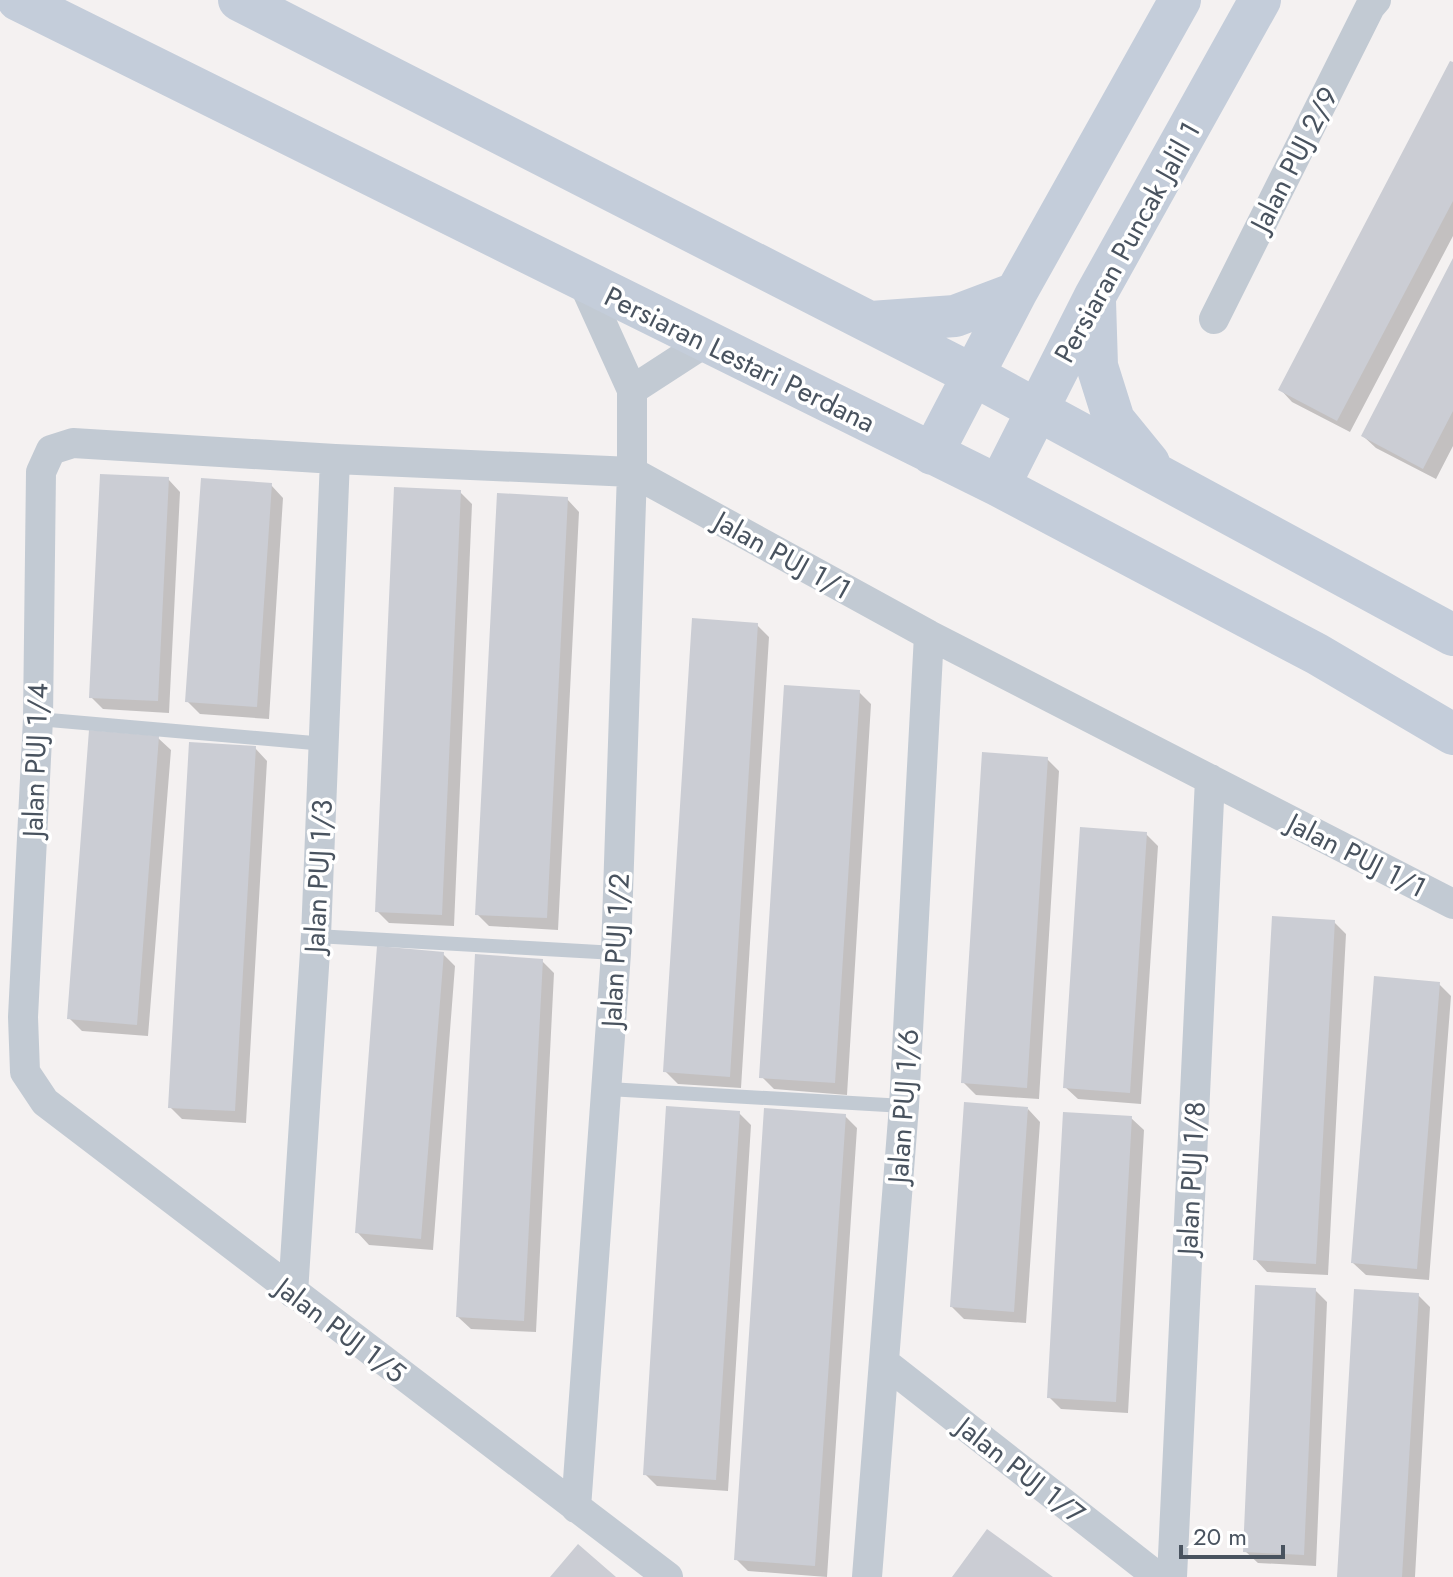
<svg xmlns="http://www.w3.org/2000/svg" width="1453" height="1577" font-family="Jost,sans-serif">
  <style>
    .shadow { fill: #0003 }
    .building { fill: #cbcdd4 }
    .lines { fill: none; stroke-linecap: round; stroke-linejoin: round }
    .lane { stroke: #c2cad3; stroke-width: 14 }
    .street { stroke: #c2cad3; stroke-width: 30 }
    .secondary { stroke: #c4cdda; stroke-width: 42 }
    .labels { text-anchor: middle; stroke-width: 7; stroke-linejoin: round; paint-order: stroke }
    .street-label { font-size: 28px; fill: #49535f; stroke: #fff }
  </style>
  <rect width="100%" height="100%" fill="#f4f1f1"/>
  <path class="shadow" d="M1453,65V236L1350,432L1292,402L1280,389Z
    M1453,262V446L1436,479L1376,448L1363,436Z
    M168,479L180,492L169,713L103,709L91,697Z
    M271,485L283,498L269,719L200,714L187,701Z
    M460,492L472,504L454,926L389,923L377,911Z
    M567,499L579,512L558,930L489,926L477,914Z
    M757,625L769,637L741,1088L678,1084L665,1071Z
    M859,692L871,704L847,1095L774,1089L762,1077Z
    M158,738L171,750L148,1036L82,1031L69,1018Z
    M255,748L267,761L246,1123L182,1119L170,1107Z
    M1047,759L1059,771L1039,1099L976,1095L963,1082Z
    M1146,834L1158,846L1141,1104L1078,1099L1065,1087Z
    M1334,922L1346,934L1328,1275L1267,1272L1255,1259Z
    M443,954L455,966L433,1250L369,1245L357,1232Z
    M542,961L554,973L536,1332L471,1329L458,1317Z
    M1439,984L1451,996L1429,1280L1366,1275L1353,1263Z
    M1028,1109L1040,1122L1026,1323L964,1319L952,1307Z
    M739,1113L751,1125L728,1491L657,1486L645,1474Z
    M845,1116L857,1128L827,1577L748,1571L736,1559Z
    M1131,1118L1144,1130L1128,1413L1061,1409L1049,1397Z
    M1315,1290L1327,1302L1316,1566L1258,1563L1245,1551Z
    M1418,1295L1430,1307L1415,1577H1339Z"/>
  <path class="building" d="M1450,61L1453,62V201L1337,421L1278,390Z
    M1453,258V411L1423,469L1361,436Z
    M100,474L169,477L158,701L89,698Z
    M201,478L272,483L257,707L185,702Z
    M394,487L461,490L442,915L375,912Z
    M497,493L568,497L547,918L475,915Z
    M692,618L758,623L730,1077L663,1072Z
    M784,685L860,690L835,1083L759,1078Z
    M89,730L159,736L137,1025L67,1019Z
    M189,742L256,746L235,1111L168,1108Z
    M982,752L1048,757L1027,1088L961,1083Z
    M1080,827L1147,832L1130,1093L1063,1088Z
    M1272,916L1335,920L1316,1264L1253,1260Z
    M377,946L444,952L421,1239L355,1233Z
    M475,954L543,959L524,1321L456,1317Z
    M1374,976L1440,982L1417,1269L1351,1263Z
    M964,1102L1028,1107L1014,1312L950,1307Z
    M666,1106L740,1111L716,1480L643,1475Z
    M764,1108L846,1114L815,1566L734,1560Z
    M1063,1112L1132,1116L1116,1402L1047,1398Z
    M1255,1285L1316,1288L1304,1555L1243,1552Z
    M1354,1289L1419,1293L1402,1577H1337Z
    M987,1529L1053,1577H952Z
    M578,1544L616,1577H550Z"/>
  <g class="lines">
    <path class="lane" d="M38,719L325,744
      M316,936L616,953
      M608,1089L904,1106"/>
    <path class="street" d="M1214,319L1370,7L1376,0
      M632,390L706,342
      M293,1293L316,936L335,459
      M885,1363L1158,1577
      M576,1508L616,953L632,472V390L583,282
      M668,1577L45,1102L25,1072L23,1017L38,719L41,472L51,450L73,443L335,459L632,472L929,635L1453,904
      M867,1577L904,1106L929,635
      M1172,1577L1210,779"/>
    <path class="secondary" d="M18,0L999,486L1317,654L1453,734
      M239,0L973,375L1453,635
      M1095,301L1097,366L1114,420L1149,463
      M871,322L955,316L1016,293
      M932,454L1016,293L1180,0
      M999,486L1095,296L1260,0"/>
  </g>
  <g class="labels">
    <g class="street-label">
      <text transform="translate(1294 159) rotate(-63)" y="10">Jalan PUJ 2/9</text>
      <text transform="translate(1127 242) rotate(-61)" y="10">Persiaran Puncak Jalil 1</text>
      <text transform="translate(740 359) rotate(26)" y="10">Persiaran Lestari Perdana</text>
      <text transform="translate(783 555) rotate(29)" y="10">Jalan PUJ 1/1</text>
      <text transform="translate(35 760) rotate(-88)" y="10">Jalan PUJ 1/4</text>
      <text transform="translate(1357 855) rotate(27)" y="10">Jalan PUJ 1/1</text>
      <text transform="translate(318 876) rotate(-87)" y="10">Jalan PUJ 1/3</text>
      <text transform="translate(615 950) rotate(-87)" y="10">Jalan PUJ 1/2</text>
      <text transform="translate(903 1106) rotate(-86)" y="10">Jalan PUJ 1/6</text>
      <text transform="translate(1191 1178) rotate(-87)" y="10">Jalan PUJ 1/8</text>
      <text transform="translate(341 1330) rotate(37)" y="10">Jalan PUJ 1/5</text>
      <text transform="translate(1021 1470) rotate(38)" y="10">Jalan PUJ 1/7</text>
    </g>
  </g>
  <path d="M1181 1545v12h102v-12" fill="none" stroke="#49535f" stroke-width="4"/>
  <text x="1193" y="1545" font-size="24" fill="#49535f" stroke="#ffffff" stroke-width="6" paint-order="stroke">20 m</text>
</svg>
